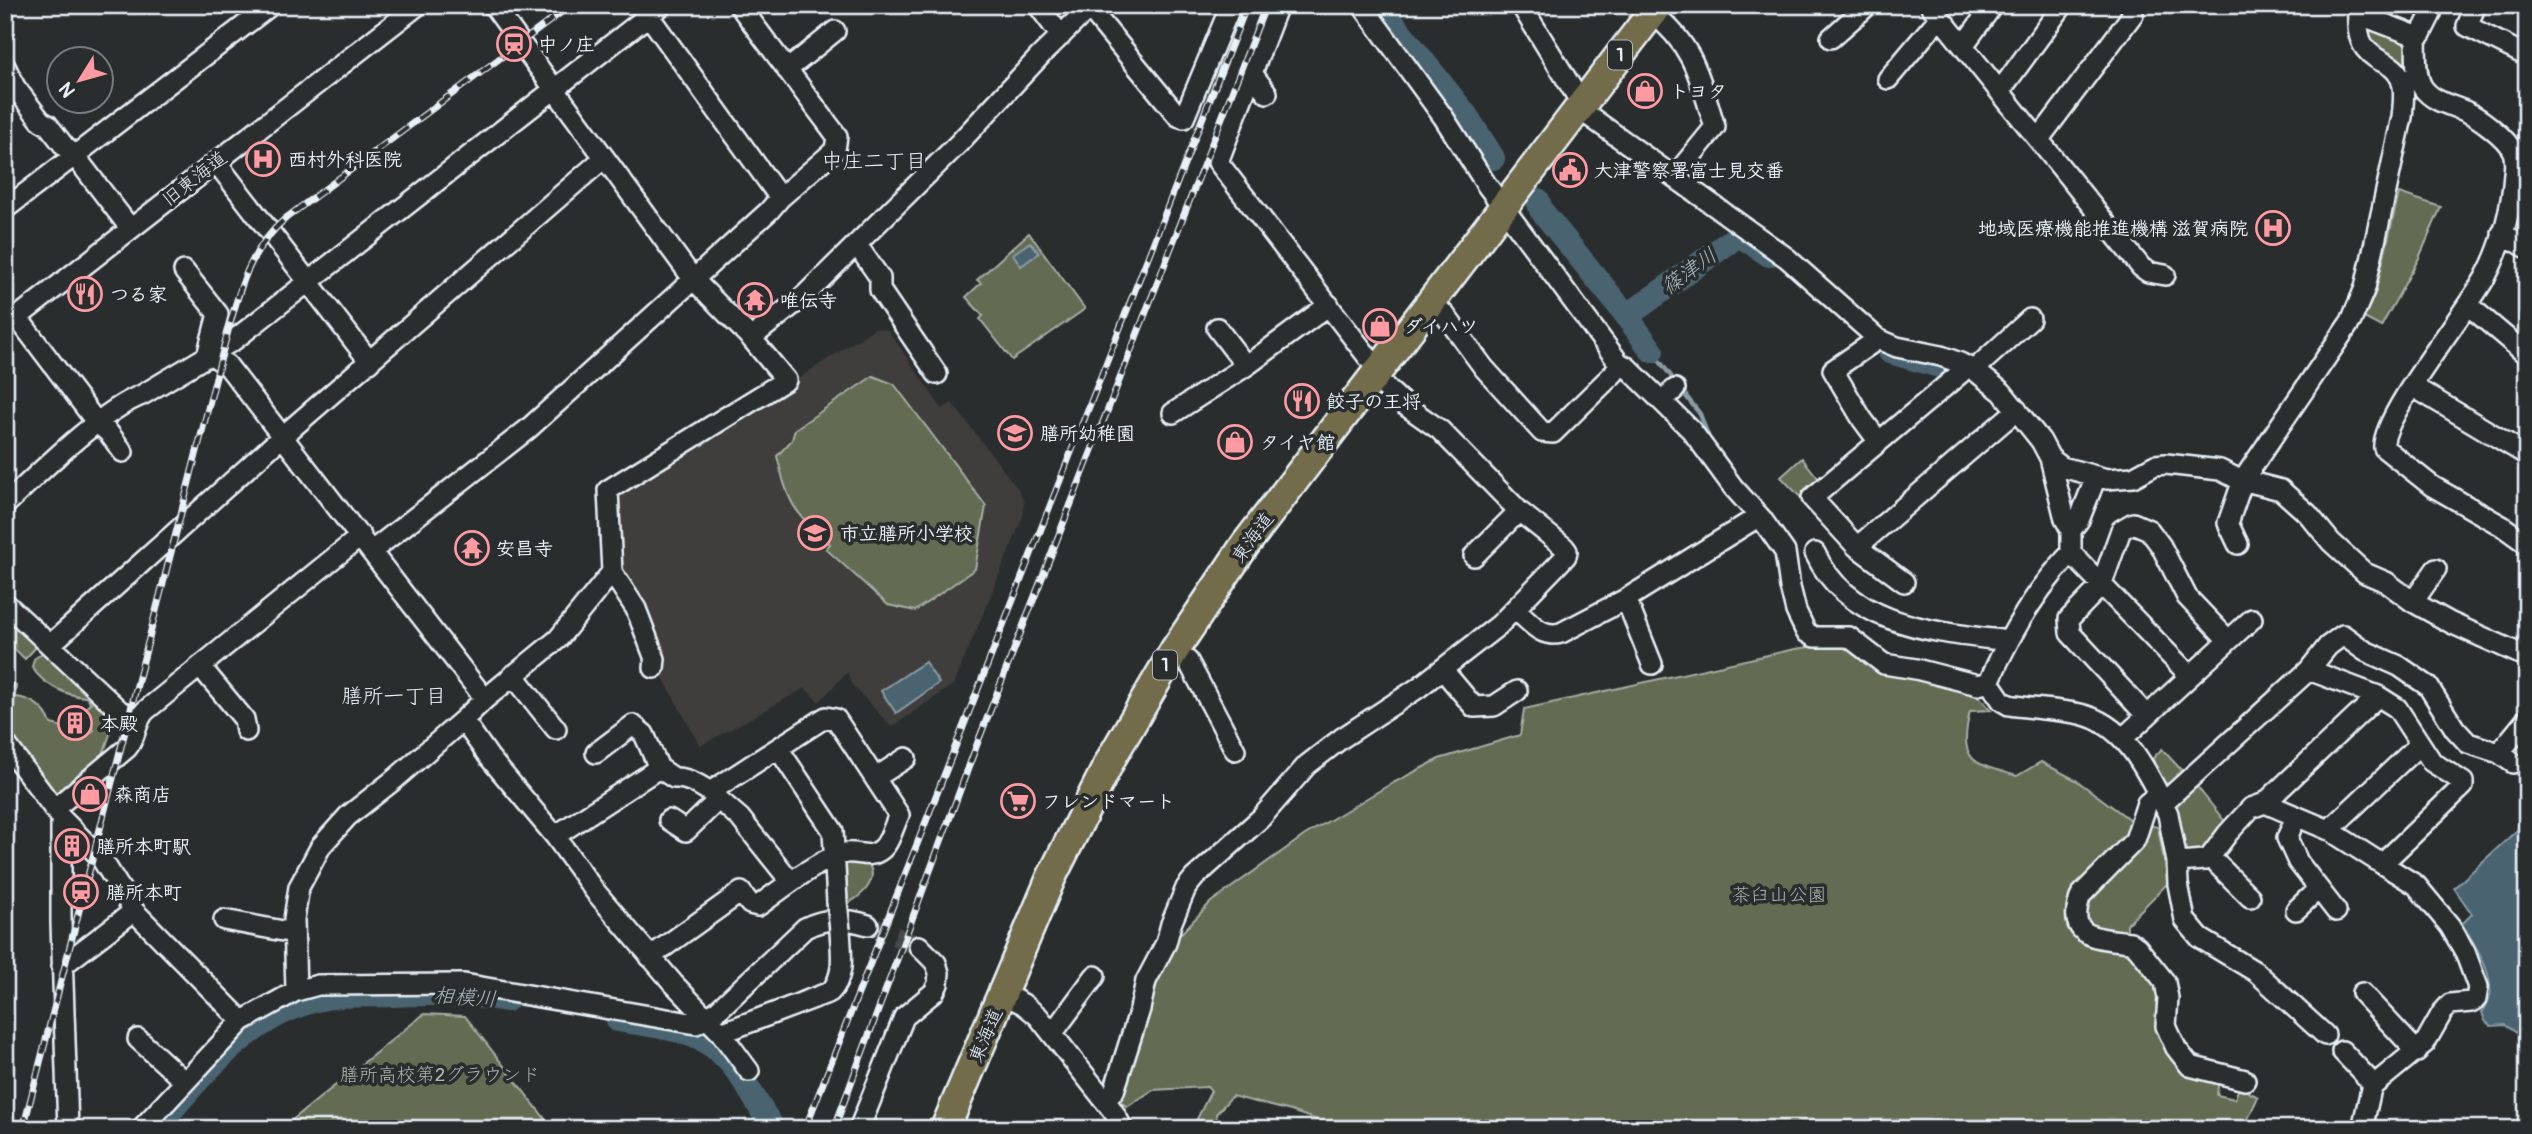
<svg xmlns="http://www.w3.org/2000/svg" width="2532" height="1134" font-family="Pangolin,'Klee One',sans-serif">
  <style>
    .built { fill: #403d3c }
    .green { fill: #636c52; stroke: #a6aea5; stroke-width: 2 }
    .water { fill: #4a646f; stroke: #899ca6; stroke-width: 2 }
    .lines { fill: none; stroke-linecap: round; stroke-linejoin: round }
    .stream { stroke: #899ca6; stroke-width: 4.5 }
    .river { stroke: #4a646f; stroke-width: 24 }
    .minor-tunnel { stroke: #464a4c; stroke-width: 19; stroke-dasharray: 19 10; stroke-linecap: butt }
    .minor-casing { stroke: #e8f1f8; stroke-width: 24 }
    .highway-casing { stroke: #e8f1f8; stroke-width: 33 }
    .minor { stroke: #2a2d2e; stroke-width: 19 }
    .highway { stroke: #726c4b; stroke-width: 28 }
    .rail-casing { stroke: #e8f1f8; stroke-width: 7 }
    .rail { stroke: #2a2d2e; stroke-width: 4.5; stroke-dasharray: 13; stroke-linecap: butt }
    .minor-bridge-casing { stroke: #e8f1f8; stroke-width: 24; stroke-linecap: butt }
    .minor-bridge { stroke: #2a2d2e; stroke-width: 19 }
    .labels { text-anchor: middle; stroke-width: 7; stroke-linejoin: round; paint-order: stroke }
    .shield { fill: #2a2d2e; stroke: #afb6bb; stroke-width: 2 }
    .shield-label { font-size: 18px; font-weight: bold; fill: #e8f1f8 }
    .poi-label { font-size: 19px; font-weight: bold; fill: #e8f1f8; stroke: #2a2d2e; text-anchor: start }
    .street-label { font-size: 19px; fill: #e8f1f8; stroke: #2a2d2e }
    .park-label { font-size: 19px; fill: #acb5ad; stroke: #2a2d2e }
    .neighbourhood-label { font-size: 21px; fill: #e8f1f8; stroke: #2a2d2e }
    .water-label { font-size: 21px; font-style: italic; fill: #a9b9c1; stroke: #2a2d2e }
  </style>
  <rect width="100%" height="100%" fill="#2a2d2e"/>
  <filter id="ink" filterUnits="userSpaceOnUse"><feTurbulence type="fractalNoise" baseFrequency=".0143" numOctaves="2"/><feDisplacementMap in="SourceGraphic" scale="14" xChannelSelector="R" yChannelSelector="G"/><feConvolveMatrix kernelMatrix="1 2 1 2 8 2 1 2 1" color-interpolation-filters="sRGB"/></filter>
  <g filter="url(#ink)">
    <path class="built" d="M875,328L888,330L942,409L952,403L1018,489L1024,501L1023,517L954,684L892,727L853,686L847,672L819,702L805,688L700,746L658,668L617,571L616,490L781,390Z"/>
    <path class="green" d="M2368,25L2408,36L2411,56L2404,66L2374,49L2366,30Z
      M2399,193L2441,207L2419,258L2381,327L2364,318L2375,294Z
      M1029,233L1085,309L1012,360L980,319L983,316L966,297L981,283L977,280Z
      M873,376L894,384L986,506L975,569L915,611L888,605L826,549L830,544C792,510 789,505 777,456L792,440L795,429Z
      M1802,458L1822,483L1802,499L1781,477Z
      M9,616L38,645L25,659L5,640V620Z
      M1839,643L1975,692L1991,710L1970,711C1958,763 1973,763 2017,776L2041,762L2076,780L2133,822L2158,827L2168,883L2127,924L2126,949L2159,982L2167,1046L2219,1078L2217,1095L2235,1099L2239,1087L2258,1097L2247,1121L2266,1129H1343L1291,1111L1232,1096L1216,1114L1218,1129H1192L1211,1091L1207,1087L1153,1090L1127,1107L1118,1099L1145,1008L1170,945L1211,902L1305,835L1389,785L1439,759L1520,735L1524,709L1795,649Z
      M46,650L116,717L100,763L58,797L5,728V707L10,703L5,696V681L16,685L15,697C31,698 46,708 51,724L63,727L81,741L94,730L81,712L91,703L86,697C66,696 42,684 32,667L34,659Z
      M2162,749L2185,774L2173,785L2164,783L2156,770L2153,758Z
      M2195,784L2226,823L2206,850L2187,852L2181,848L2182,834L2174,804Z
      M847,859L868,863C880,881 861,897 845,905L841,864Z
      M424,1014L465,1016L553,1129H281Z"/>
    <path class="water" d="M1030,242L1039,253L1021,266L1013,254Z
      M925,662L939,683L896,713L881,691Z
      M2527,821V1040L2505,1025L2491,1026L2485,1021L2482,1012C2505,990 2475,944 2462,924L2472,914L2454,888Z"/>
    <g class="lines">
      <path class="stream" d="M1652,351L1677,384
        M1682,391L1700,414L1711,444"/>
      <path class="river" d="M1379,5L1466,115L1493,158
        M1538,200L1541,210L1623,311H1634L1736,237L1744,238L1769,255
        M1623,311L1652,351
        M1890,352L1946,368
        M618,1020C652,1026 695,1028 721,1053C743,1073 756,1104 774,1129
        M156,1129C200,1076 254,1011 326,998C346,994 369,996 390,995C429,993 468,993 507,1000"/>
      <path class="minor-tunnel" d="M868,925L919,946"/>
      <g class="minor-casing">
        <path id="minor" d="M1038,5L1061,36
          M1278,5L1218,162L1371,361L1380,369
          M1362,5L1444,118L1486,184L1619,363L1627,367L1692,431L1733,487L1761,518L1785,552L1790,587L1796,611L1806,632L1814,637H1849L1884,664L1916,669L1978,685L1989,682
          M1521,5L1589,116L1787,258L1878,339L1897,347L1941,356L1960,363L1974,370L2002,392L2041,441L2050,458L2065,519L2071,530V553C2035,591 2010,633 1989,682L2002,701L2009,705C2033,709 2057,709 2080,714C2124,724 2144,766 2163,803L2168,814L2177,862L2205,860L2210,857L2228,833L2251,808L2265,803L2378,696
          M1930,5L2141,267L2148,272L2165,275
          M2476,5L2467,26L2527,56
          M1089,8L1178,116L1184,118L1231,5
          M1652,13C1694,45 1700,79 1715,127L1674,177
          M2358,14L2416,36C2417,51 2414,75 2423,88C2433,102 2451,105 2465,111C2479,117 2507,138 2513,152C2515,157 2515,168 2514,173C2512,207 2502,246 2486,276C2468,310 2379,419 2384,448L2432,486L2502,526L2527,544
          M649,16L780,198
          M2416,36L2421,34L2431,14
          M1831,38L1868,5
          M1963,46L1993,5
          M5,66L15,87L41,121L48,125L65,147L75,156L130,228
          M787,70L835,31
          M1251,72L1267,93
          M1888,79L1940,17
          M2000,91L2063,5
          M2039,139L2133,14L2130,5
          M216,162L370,362
          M5,209L271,5
          M2502,233L2527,248
          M857,245L880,278V290L937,374
          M184,271L218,314L207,356
          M1431,302L1445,315L1484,368L1542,432L1553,433L1614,373L1619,363
          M2468,305L2527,355
          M17,317L97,423L108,432L123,452
          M5,327L418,5
          M1217,328L1246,366
          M751,338L805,295L959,143L1041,55L1092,5
          M1878,339L1833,370L1862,419L1879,442
          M210,354L227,365L485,699
          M1968,367L1812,498L1857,547L2017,410
          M1974,370L2030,319
          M2412,386L2527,455
          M1662,401L1675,389
          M1173,413L1246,366L1329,305
          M2050,458L2062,467L2107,479L2133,477L2155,465L2166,464L2220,470L2238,479L2281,490L2308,514L2331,542L2365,573L2386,582L2413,602L2451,623L2527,657
          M5,505C37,475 103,409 142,395L234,340L662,5
          M2071,530L2079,520L2096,477
          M2238,544L2228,523L2243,480L2351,321L2365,288L2402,117C2404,97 2408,75 2387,64C2379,60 2371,56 2365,48C2356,36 2358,19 2358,5
          M1857,547L1904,582
          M372,551L528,429L769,211L780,198L835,150L837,136L739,5
          M1815,553C1849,627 1937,632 2008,641
          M2071,553L2190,676
          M1474,556L1519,511
          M612,572L636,609L655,659L654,668
          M1626,599L1652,664
          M2413,602L2436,569
          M5,603L119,710L137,719
          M1516,610C1531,622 1540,638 1561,633L1626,599L1753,520L1761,518
          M51,644L283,436L604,158
          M1174,651L1188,661L1235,750
          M200,666L244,719L246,731
          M1443,670L1474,707L1494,706L1517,691
          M2309,670L2328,646L2343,635L2365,651L2399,666L2428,686L2455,729L2468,743L2499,753L2513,763
          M513,675L556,729
          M2147,716L2070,633L2069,619L2101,586L2121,530L2133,523L2149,530L2161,546L2187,597L2228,640
          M463,720L489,757L555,836L594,890L673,983L721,1033L749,1071
          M2123,738L2252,619
          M5,743L61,818L101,858L134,911L242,1021
          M778,748L833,831L837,902
          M596,753L633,725L644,734L659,768L674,778C687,777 700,785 710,792
          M2499,753L2527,719
          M875,778L906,758
          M2159,794L2147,803L2135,840L2081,895C2064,940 2100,938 2130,942L2137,947L2165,982L2168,998L2166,1026L2176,1048L2190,1066L2245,1080
          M2163,803L2309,670L2378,696L2397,708L2432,762L2463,782V786L2382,864L2329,830L2265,803
          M54,809L127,748C137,736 135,722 145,711L361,536
          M2296,817L2287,838L2298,862L2336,911
          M61,818V923L68,1129
          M669,820L686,831L719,799
          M2329,830L2419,745
          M555,836L659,768
          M2210,857L2250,897
          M2177,862L2178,884L2185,920L2200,938L2256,972L2325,1035
          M2296,910L2318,889
          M224,920L294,933
          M650,957L741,892L750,904L758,906C779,891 821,857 846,853C859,851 869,860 882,849C890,842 894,825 899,815L836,719L826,717L710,792L740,818L791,882
          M62,966L134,911
          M296,991L294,919L299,887L321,846L348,816L395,779L463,720L485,699L558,639L612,572L608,490L786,380L751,338L693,279L493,5
          M1002,993L1023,1004L1038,1016L1113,1111L1123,1129
          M2362,993L2417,1052
          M721,1033L830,992C846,976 841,951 840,930
          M1052,1034L1095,976
          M138,1039L184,1081
          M2342,1051L2374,1085L2371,1089L2362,1129
          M2374,1085L2425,1043L2442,1013L2450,1004L2471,1002L2476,999L2478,987L2465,952L2450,926L2416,885L2382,864
          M1103,1099L1114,1091L1140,1009L1146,981L1166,943L1171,924L1186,888L1194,878L1261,818L1307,765L1342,738L1418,688L1499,625L1566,556L1567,551L1564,547L1519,511L1440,430L1406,406L1374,377
          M141,1129L242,1021L296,991L318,985L464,984L696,1024L716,1012L805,928C826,917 846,918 868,925
          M859,1129L904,1017L934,992L938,984L939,973L936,963L919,946"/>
      </g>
      <g class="highway-casing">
        <path id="highway" d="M945,1129L1051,878L1112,757L1174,651L1245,545L1658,5"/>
      </g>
      <use href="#minor" class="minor"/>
      <use href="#highway" class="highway"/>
      <g class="rail-casing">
        <path id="rail" d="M23,1129L224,346C238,296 245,254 286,218L571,5
          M805,1129L1247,5
          M834,1129L979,739L1266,5"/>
      </g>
      <use href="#rail" class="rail"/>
      <g class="minor-bridge-casing">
        <path id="minor-bridge" d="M837,902L840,930"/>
      </g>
      <use href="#minor-bridge" class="minor-bridge"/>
    </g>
  </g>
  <defs>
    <g id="station-ring" transform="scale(1.75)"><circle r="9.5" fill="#2a2d2e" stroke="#ff9aa2" stroke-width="1.5"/><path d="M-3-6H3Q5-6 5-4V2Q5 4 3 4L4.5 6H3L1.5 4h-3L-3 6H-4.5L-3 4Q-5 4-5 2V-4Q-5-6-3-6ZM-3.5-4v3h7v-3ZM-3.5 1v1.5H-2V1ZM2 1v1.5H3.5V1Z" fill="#ff9aa2"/></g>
    <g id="shop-ring" transform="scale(1.75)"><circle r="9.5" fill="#2a2d2e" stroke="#ff9aa2" stroke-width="1.5"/><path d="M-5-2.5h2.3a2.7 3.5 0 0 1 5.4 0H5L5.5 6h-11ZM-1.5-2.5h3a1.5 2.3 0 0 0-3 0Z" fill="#ff9aa2"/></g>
    <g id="hospital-ring" transform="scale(1.75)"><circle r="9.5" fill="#2a2d2e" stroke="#ff9aa2" stroke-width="1.5"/><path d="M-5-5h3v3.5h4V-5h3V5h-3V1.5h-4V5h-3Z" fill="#ff9aa2"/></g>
    <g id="civic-ring" transform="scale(1.75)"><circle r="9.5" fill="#2a2d2e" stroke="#ff9aa2" stroke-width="1.5"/><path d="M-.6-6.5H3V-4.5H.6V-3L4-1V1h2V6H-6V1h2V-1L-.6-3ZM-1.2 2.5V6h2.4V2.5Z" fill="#ff9aa2"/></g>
    <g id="restaurant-ring" transform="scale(1.75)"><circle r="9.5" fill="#2a2d2e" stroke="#ff9aa2" stroke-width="1.5"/><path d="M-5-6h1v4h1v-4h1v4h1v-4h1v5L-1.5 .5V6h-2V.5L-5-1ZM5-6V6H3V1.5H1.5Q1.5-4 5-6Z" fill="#ff9aa2"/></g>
    <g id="temple-ring" transform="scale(1.75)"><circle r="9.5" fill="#2a2d2e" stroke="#ff9aa2" stroke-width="1.5"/><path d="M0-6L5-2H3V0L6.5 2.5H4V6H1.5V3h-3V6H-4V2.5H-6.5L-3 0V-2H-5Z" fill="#ff9aa2"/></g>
    <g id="school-ring" transform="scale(1.75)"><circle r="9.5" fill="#2a2d2e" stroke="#ff9aa2" stroke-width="1.5"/><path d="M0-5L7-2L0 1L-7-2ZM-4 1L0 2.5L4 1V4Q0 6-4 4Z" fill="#ff9aa2"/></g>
    <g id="building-ring" transform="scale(1.75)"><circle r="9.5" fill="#2a2d2e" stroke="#ff9aa2" stroke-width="1.5"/><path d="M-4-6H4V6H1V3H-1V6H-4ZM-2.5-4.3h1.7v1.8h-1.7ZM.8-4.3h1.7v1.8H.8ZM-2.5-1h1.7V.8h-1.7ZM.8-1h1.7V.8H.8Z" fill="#ff9aa2"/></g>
    <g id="supermarket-ring" transform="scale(1.75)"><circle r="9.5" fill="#2a2d2e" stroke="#ff9aa2" stroke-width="1.5"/><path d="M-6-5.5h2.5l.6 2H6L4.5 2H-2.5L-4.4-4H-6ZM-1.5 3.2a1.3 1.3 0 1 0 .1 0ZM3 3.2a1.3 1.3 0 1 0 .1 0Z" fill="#ff9aa2"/></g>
  </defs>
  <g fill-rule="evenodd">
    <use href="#station-ring" x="514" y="44"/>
    <use href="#shop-ring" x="1645" y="91"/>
    <use href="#hospital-ring" x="263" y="159"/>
    <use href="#civic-ring" x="1570" y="170"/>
    <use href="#hospital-ring" x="2273" y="228"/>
    <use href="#restaurant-ring" x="85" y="294"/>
    <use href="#temple-ring" x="755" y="300"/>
    <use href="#shop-ring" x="1380" y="326"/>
    <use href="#restaurant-ring" x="1302" y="401"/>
    <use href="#school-ring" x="1015" y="433"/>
    <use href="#shop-ring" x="1235" y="442"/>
    <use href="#school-ring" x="815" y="533"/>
    <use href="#temple-ring" x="472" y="548"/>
    <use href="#building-ring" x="75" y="723"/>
    <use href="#shop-ring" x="90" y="794"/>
    <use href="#supermarket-ring" x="1018" y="801"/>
    <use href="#building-ring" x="72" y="846"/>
    <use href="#station-ring" x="81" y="892"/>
  </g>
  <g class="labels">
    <g class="shield">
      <rect x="1608" y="40.5" width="24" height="29" rx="5"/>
      <rect x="1153" y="650.5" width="24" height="29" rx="5"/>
    </g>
    <g class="shield-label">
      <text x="1620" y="61">1</text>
      <text x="1165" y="671">1</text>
    </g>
    <g class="poi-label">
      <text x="538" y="51">中ノ庄</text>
      <text x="1670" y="98">トヨタ</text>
      <text x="288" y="166">西村外科医院</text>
      <text x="1594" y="177">大津警察署富士見交番</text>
      <text x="2248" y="235" text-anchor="end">地域医療機能推進機構 滋賀病院</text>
      <text x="110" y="301">つる家</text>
      <text x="780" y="307">唯伝寺</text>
      <text x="1404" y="333">ダイハツ</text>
      <text x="1326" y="408">餃子の王将</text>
      <text x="1040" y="440">膳所幼稚園</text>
      <text x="1260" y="449">タイヤ館</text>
      <text x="840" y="540">市立膳所小学校</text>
      <text x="496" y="555">安昌寺</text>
      <text x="100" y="730">本殿</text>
      <text x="114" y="801">森商店</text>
      <text x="1042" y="808">フレンドマート</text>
      <text x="96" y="853">膳所本町駅</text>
      <text x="106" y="899">膳所本町</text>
    </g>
    <g class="street-label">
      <text transform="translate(194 178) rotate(-38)" y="7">旧東海道</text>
      <text transform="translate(1252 537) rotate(-54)" y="7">東海道</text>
      <text transform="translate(985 1035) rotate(-67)" y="7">東海道</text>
    </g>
    <g class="park-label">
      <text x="1779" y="901">茶臼山公園</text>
      <text x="440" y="1081">膳所高校第2グラウンド</text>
    </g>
    <g class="neighbourhood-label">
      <text x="874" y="168">中庄二丁目</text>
      <text x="394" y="703">膳所一丁目</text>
    </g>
    <g class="water-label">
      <text transform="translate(1689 271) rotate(-36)" y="7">篠津川</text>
      <text transform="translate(465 997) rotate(4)" y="7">相模川</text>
    </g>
  </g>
  <rect width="2532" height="1134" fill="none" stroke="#2a2d2e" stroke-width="28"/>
  <rect x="14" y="14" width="2504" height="1106" fill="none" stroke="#e8f1f8" stroke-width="2.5" filter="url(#ink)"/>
  <g transform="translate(80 80) rotate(233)"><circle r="33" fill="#2a2d2e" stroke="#767b7f" stroke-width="2"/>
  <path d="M0-5L12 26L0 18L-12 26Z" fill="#ff9aa2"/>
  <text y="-10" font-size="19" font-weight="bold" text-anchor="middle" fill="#e8f1f8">N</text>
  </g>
</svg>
